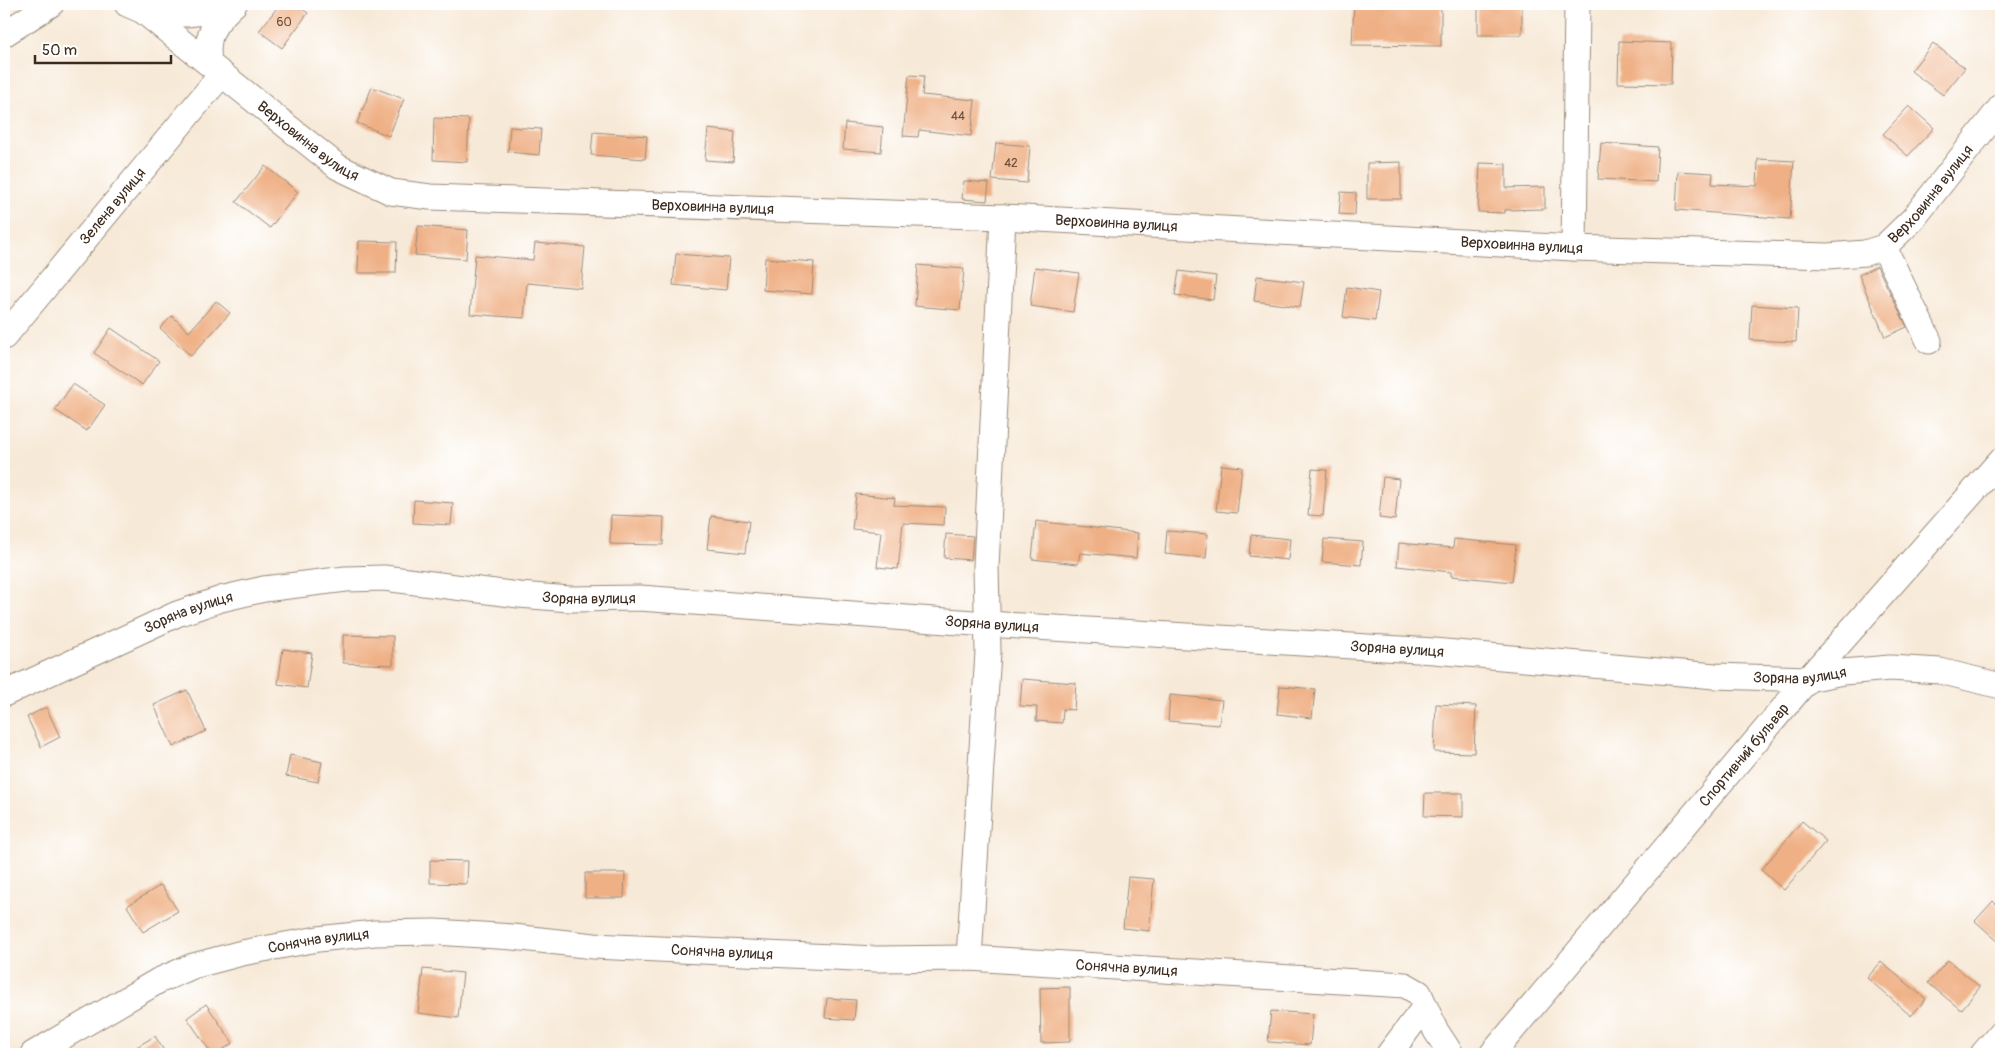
<svg xmlns="http://www.w3.org/2000/svg" width="2005" height="1058" font-family="Pangolin,sans-serif">
  <style>
    .building { fill: #efb085 }
    .lines { fill: none; stroke-linecap: round; stroke-linejoin: round }
    .minor-casing { stroke: #998a7a; stroke-width: 27 }
    .minor { stroke: #fff; stroke-width: 25 }
    .labels { text-anchor: middle; stroke-width: 4.5; stroke-linejoin: round; paint-order: stroke }
    .number-label { font-size: 12px; fill: #684c38 }
    .street-label { font-size: 15px; fill: #3b2a1e; stroke: #fff }
  </style>
  <rect width="100%" height="100%" fill="#fff"/>
  <filter id="ink" filterUnits="userSpaceOnUse"><feTurbulence type="fractalNoise" baseFrequency=".02" numOctaves="2"/><feDisplacementMap in="SourceGraphic" scale="10" xChannelSelector="R" yChannelSelector="G"/><feConvolveMatrix kernelMatrix="1 2 1 2 8 2 1 2 1" color-interpolation-filters="sRGB"/></filter>
  <filter id="wash" filterUnits="userSpaceOnUse"><feTurbulence type="fractalNoise" baseFrequency=".0096" numOctaves="4" result="noise"/><feDisplacementMap in="SourceGraphic" scale="20" xChannelSelector="R" yChannelSelector="G"/><feGaussianBlur stdDeviation="1.12" result="paint"/><feColorMatrix in="noise" values="0 0 0 0 0 0 0 0 0 0 0 0 0 0 0 0 0 1.4 0 .05"/><feComposite in="paint" operator="in"/></filter>
  <g filter="url(#wash)">
    <rect width="100%" height="100%" fill="#f7e9d7"/>
    <g id="blocks">
      <path class="building" d="M280,4H295L308,13L282,48L259,31Z
        M1354,4H1441V46L1352,45Z
        M1478,4H1522V35H1478Z
        M1619,41L1672,43L1671,84L1618,83Z
        M1933,43L1965,68L1943,95L1911,71Z
        M909,75L924,76L922,95L975,100L971,136L919,130L918,137L903,136Z
        M372,87L404,99L389,136L357,123Z
        M1909,106L1934,128L1908,156L1883,134Z
        M434,118L469,119L467,162L433,160Z
        M845,123L883,127L881,152L843,149Z
        M510,127L541,129L539,155L508,152Z
        M708,129L735,132L733,162L705,160Z
        M593,132L647,136L645,159L591,155Z
        M996,143L1030,146L1027,183L992,180Z
        M1601,143L1658,147L1656,182L1598,179Z
        M1758,159L1794,161L1790,219L1676,210L1678,171L1713,173L1712,184L1757,186Z
        M1401,162V199H1367V163Z
        M1480,163L1506,164V188L1545,187V209L1505,210V213L1478,212Z
        M265,166L298,192L270,228L236,202Z
        M964,181L989,183L987,201L962,199Z
        M1341,192L1356,193L1355,215L1339,214Z
        M418,226L468,230L466,259L415,255Z
        M359,241L397,242L396,273H358Z
        M535,243L585,247L581,288L527,283L524,318L470,314L475,255L533,260Z
        M676,254L729,258L726,290L673,285Z
        M765,258L814,262L812,294L763,290Z
        M918,265L964,269L960,310L915,306Z
        M1877,266L1907,327L1885,337L1859,275Z
        M1035,267L1079,273L1073,312L1030,306Z
        M1179,271L1216,276L1213,300L1175,295Z
        M1257,276L1304,282L1300,307L1254,301Z
        M1347,287L1379,292L1375,321L1343,317Z
        M216,301L230,313L191,356L160,328L172,316L189,332Z
        M1752,305L1798,308L1796,342L1750,340Z
        M111,328L159,361L142,385L94,353Z
        M73,384L105,405L87,431L55,410Z
        M1221,465L1242,467L1237,513L1216,511Z
        M1312,469L1327,470L1323,516L1308,515Z
        M1383,477L1399,479L1395,520L1379,518Z
        M856,494L895,498L894,505L945,507L944,525L903,523L898,569L877,567L881,532L852,529Z
        M414,500L453,503L451,525L413,523Z
        M611,515L664,517L663,545L610,544Z
        M711,516L749,521L745,553L707,549Z
        M1036,521L1138,533L1136,558L1080,553L1078,564L1032,559Z
        M1167,531L1208,534L1206,558L1165,554Z
        M946,534L973,536L971,560L944,558Z
        M1251,535L1290,539L1288,560L1249,556Z
        M1324,539L1363,542L1361,565L1322,562Z
        M1454,539L1516,545L1512,582L1451,576V572L1397,566L1399,543L1453,548Z
        M343,635L393,636V665L343,663Z
        M283,649L312,653L307,688L278,684Z
        M1022,679L1076,683L1074,710L1063,709L1062,723L1036,721L1037,707L1020,706Z
        M1280,686L1315,689L1312,718L1277,714Z
        M187,690L206,731L173,747L154,705Z
        M1170,695L1222,700L1219,725L1168,721Z
        M1436,704L1476,706L1474,753L1434,752Z
        M46,707L60,737L41,747L27,717Z
        M290,755L322,762L318,782L286,776Z
        M1425,793H1463V817L1424,816Z
        M1802,821L1826,841L1784,890L1761,870Z
        M430,860L468,861L467,884L430,883Z
        M585,873H625L624,898H585Z
        M1128,877L1154,879L1149,931L1123,928Z
        M161,885L178,911L143,932L127,906Z
        M1993,901L2001,909V944L1975,921Z
        M1948,960L1980,987L1961,1010L1928,983Z
        M1881,962L1926,999L1911,1016L1867,978Z
        M423,969L463,973L458,1018L418,1013Z
        M1070,987V1042L1041,1043L1040,988Z
        M827,998L856,1000L854,1020L825,1018Z
        M206,1004L233,1043L216,1054H212L187,1018Z
        M1271,1011L1313,1014L1310,1045L1268,1042Z
        M155,1036L166,1054H125Z"/>
    </g>
  </g>
  <g filter="url(#ink)">
    <use href="#blocks" fill-opacity="0" stroke="#998a7a" stroke-width="1"/>
    <g class="lines">
      <g class="minor-casing">
        <g id="minor">
          <path id="s1" d="M127,4L143,11L338,167L391,192L430,197L1003,217L1574,248L1828,256L1865,253L1884,247L1913,219L2001,107"/>
          <path d="M143,11C179,16 199,16 234,4"/>
          <path d="M4,34L51,4"/>
          <path d="M209,63C205,34 214,23 234,4"/>
          <path d="M1884,247L1929,341"/>
          <path d="M1574,248L1577,4"/>
          <path id="s2" d="M4,337L221,75"/>
          <path id="s3" d="M4,694L177,614L221,599L264,589L346,579L384,578L519,595L570,599L640,598L987,624L1434,651L1715,676L1808,679L1843,672L1890,668L1940,671L2001,686"/>
          <path d="M969,958L988,652L986,567L1003,217"/>
          <path id="s4" d="M33,1054L158,981L193,966L242,953L318,939L375,933L435,932L513,937L594,946L876,959L969,958L1405,985L1419,993L1436,1031L1451,1054"/>
          <path d="M1389,1054L1424,1008"/>
          <path id="s5" d="M1492,1054L1808,679L2001,460"/>
          <path d="M1983,1054L2001,1033"/>
        </g>
      </g>
      <use href="#minor" class="minor"/>
    </g>
  </g>
  <g class="labels">
    <g class="number-label">
      <text x="284" y="26">60</text>
      <text x="958" y="120">44</text>
      <text x="1011" y="167">42</text>
    </g>
    <g class="street-label">
      <text dy="5" stroke="none"><textPath href="#s1" startOffset="228">Верховинна вулиця</textPath></text>
      <text dy="5" stroke="none"><textPath href="#s1" startOffset="1892">Верховинна вулиця</textPath></text>
      <text dy="5" stroke="none"><textPath href="#s2" startOffset="170">Зелена вулиця</textPath></text>
      <text dy="5" stroke="none"><textPath href="#s1" startOffset="648">Верховинна вулиця</textPath></text>
      <text dy="5" stroke="none"><textPath href="#s1" startOffset="1052">Верховинна вулиця</textPath></text>
      <text dy="5" stroke="none"><textPath href="#s1" startOffset="1458">Верховинна вулиця</textPath></text>
      <text dy="5" stroke="none"><textPath href="#s3" startOffset="608">Зоряна вулиця</textPath></text>
      <text dy="5" stroke="none"><textPath href="#s3" startOffset="202">Зоряна вулиця</textPath></text>
      <text dy="5" stroke="none"><textPath href="#s3" startOffset="1012">Зоряна вулиця</textPath></text>
      <text dy="5" stroke="none"><textPath href="#s3" startOffset="1418">Зоряна вулиця</textPath></text>
      <text dy="5" stroke="none"><textPath href="#s3" startOffset="1822">Зоряна вулиця</textPath></text>
      <text dy="5" stroke="none"><textPath href="#s5" startOffset="391">Спортивний бульвар</textPath></text>
      <text dy="5" stroke="none"><textPath href="#s4" startOffset="311">Сонячна вулиця</textPath></text>
      <text dy="5" stroke="none"><textPath href="#s4" startOffset="716">Сонячна вулиця</textPath></text>
      <text dy="5" stroke="none"><textPath href="#s4" startOffset="1121">Сонячна вулиця</textPath></text>
    </g>
  </g>
  <rect width="2005" height="1058" fill="none" stroke="#fff" stroke-width="20"/>
  <path d="M35 55v8h136v-8" fill="none" stroke="#3b2a1e" stroke-width="2.5"/>
  <text x="42" y="55" font-size="15" fill="#3b2a1e" stroke="#ffffff" stroke-width="4" paint-order="stroke">50 m</text>
</svg>
